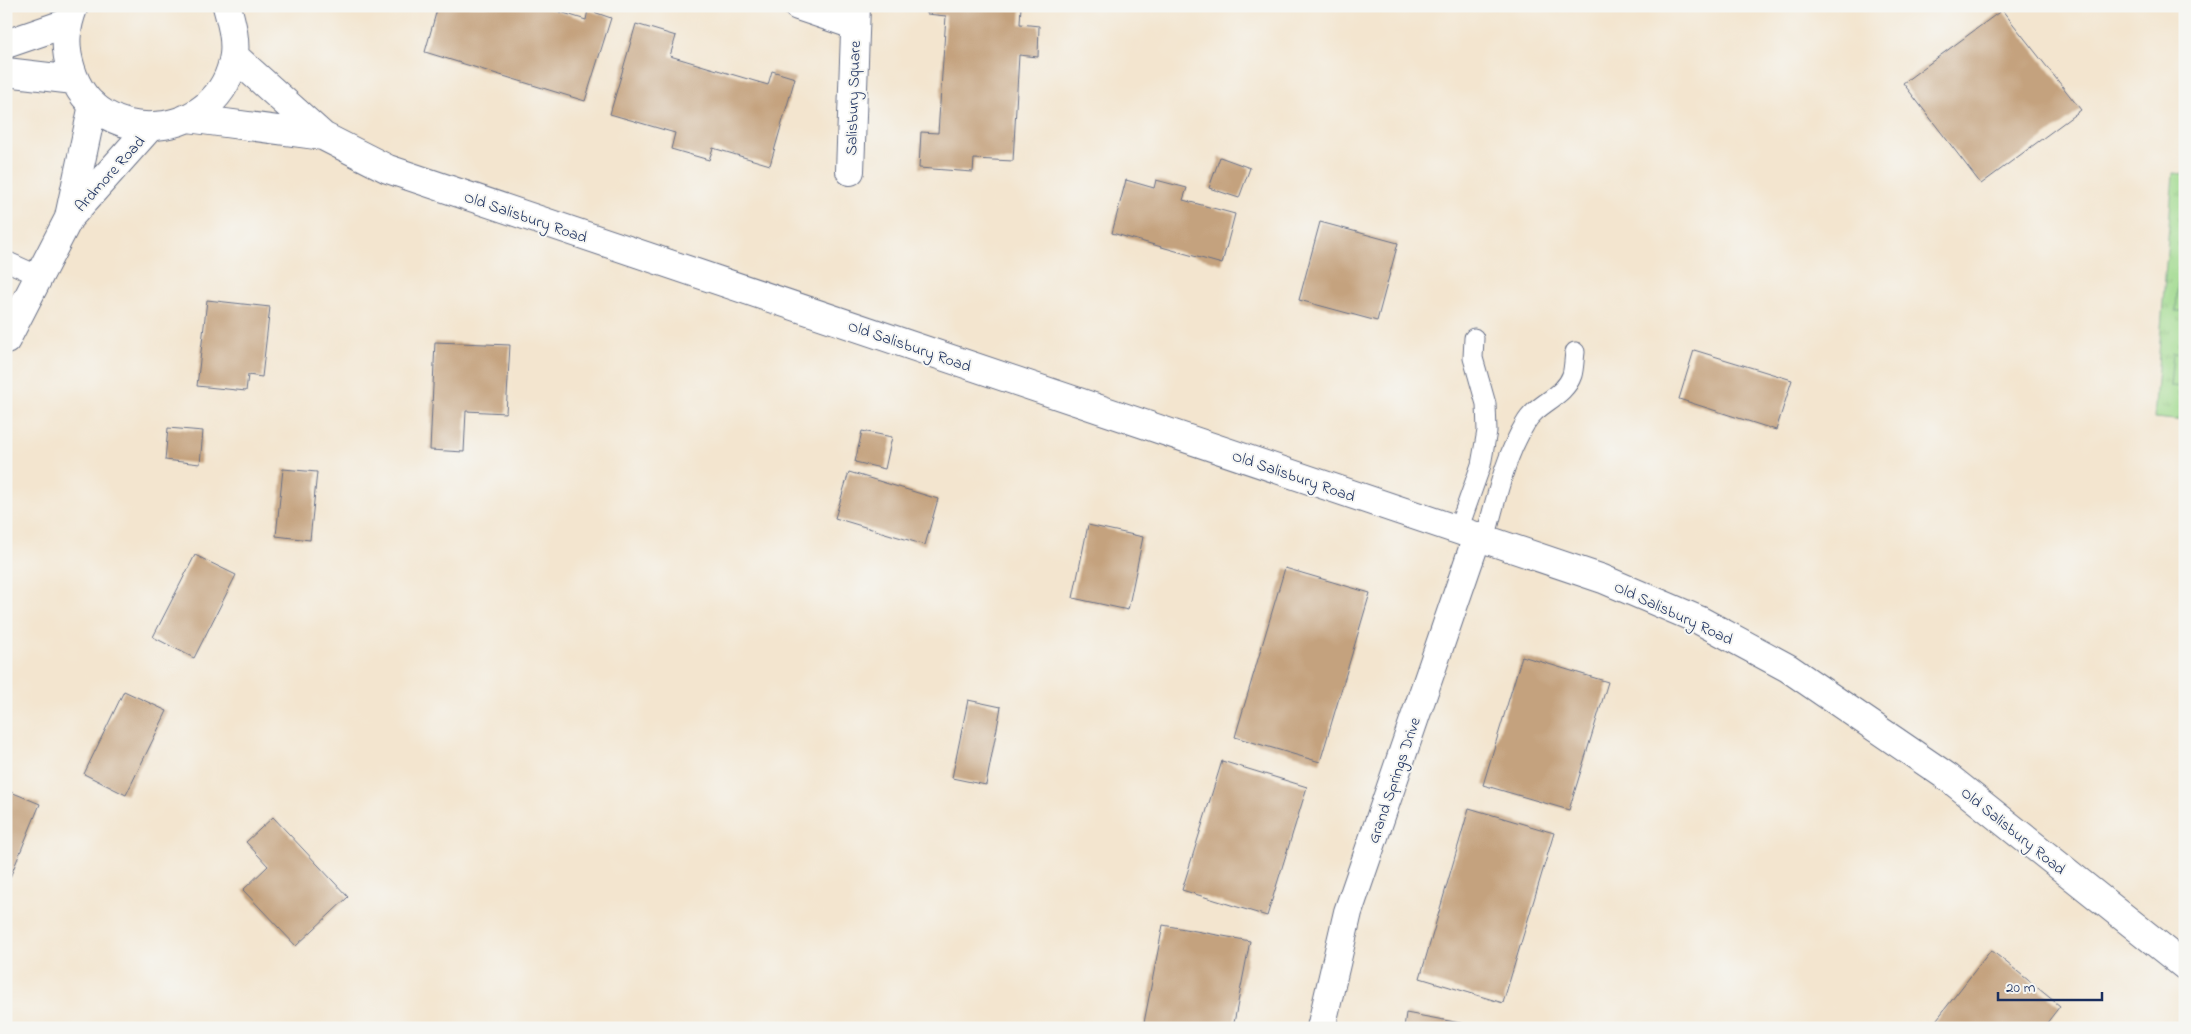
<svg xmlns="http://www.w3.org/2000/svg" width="2191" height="1034" font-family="'Indie Flower',sans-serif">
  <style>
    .grass { fill: url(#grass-tufts); stroke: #5d8475 }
    .garden { fill: #9fd98c; stroke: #5d8475 }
    .building { fill: #c4a27e }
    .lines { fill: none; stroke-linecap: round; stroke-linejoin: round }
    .service-casing { stroke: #676f86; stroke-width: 21 }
    .minor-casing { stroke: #676f86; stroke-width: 30 }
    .tertiary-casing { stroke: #676f86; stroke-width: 30 }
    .secondary-casing { stroke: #676f86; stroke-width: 30 }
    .service { stroke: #fff; stroke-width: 19 }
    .minor { stroke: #fff; stroke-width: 28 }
    .tertiary { stroke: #fff; stroke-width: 28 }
    .secondary { stroke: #fff; stroke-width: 28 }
    .labels { text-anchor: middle; stroke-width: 4; stroke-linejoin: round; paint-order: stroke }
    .street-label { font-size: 16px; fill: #1b2f5e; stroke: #f6f6f2 }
  </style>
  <defs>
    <pattern id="grass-tufts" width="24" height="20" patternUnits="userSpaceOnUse" patternTransform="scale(1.25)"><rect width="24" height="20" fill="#9fd98c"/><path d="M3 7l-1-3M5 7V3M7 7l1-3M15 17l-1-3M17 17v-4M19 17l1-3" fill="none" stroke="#88bb7b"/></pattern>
  </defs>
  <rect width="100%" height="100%" fill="#f6f6f2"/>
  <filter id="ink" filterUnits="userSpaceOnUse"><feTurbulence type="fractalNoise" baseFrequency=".02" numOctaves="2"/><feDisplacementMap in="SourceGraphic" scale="10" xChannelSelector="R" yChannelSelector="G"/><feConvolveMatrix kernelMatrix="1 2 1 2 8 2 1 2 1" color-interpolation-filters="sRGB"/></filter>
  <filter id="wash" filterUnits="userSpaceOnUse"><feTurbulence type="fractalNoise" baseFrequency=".0096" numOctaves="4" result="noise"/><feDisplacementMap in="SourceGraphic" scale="20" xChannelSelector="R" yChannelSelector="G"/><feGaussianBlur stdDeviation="1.12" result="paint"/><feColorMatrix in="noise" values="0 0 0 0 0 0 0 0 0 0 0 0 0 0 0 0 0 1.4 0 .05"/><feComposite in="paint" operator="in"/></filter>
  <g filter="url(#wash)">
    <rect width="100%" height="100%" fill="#f3e5cf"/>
    <path class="grass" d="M2173,173L2185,174V421L2154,418Z"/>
    <path class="garden" d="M2178,279H2185V311H2176Z
      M2173,353L2185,354V387L2170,386Z"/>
    <g id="blocks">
      <path class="building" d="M438,6H541L586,20L588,10L611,18L585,101L425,52Z
        M928,6H1021L1020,24L1039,26L1038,57L1019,55L1013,161L974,159L973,172L919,168L921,132L938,133L946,16L927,14Z
        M2002,10L2081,110L1981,184L1903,83Z
        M636,24L676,36L670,56L768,85L772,71L795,78L770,165L713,148L709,160L671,149L675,133L610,114Z
        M1220,157L1250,168L1239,198L1209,188Z
        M1126,180L1154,188L1156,180L1187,188L1183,200L1235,214L1222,264L1112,233Z
        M1320,222L1398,243L1377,321L1299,300Z
        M207,300L270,307L262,377L248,375L246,391L197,386Z
        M435,342L510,345L506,413L466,411L464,452L430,450Z
        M1694,350L1792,380L1776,430L1679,399Z
        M168,428L203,431L200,464L165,460Z
        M862,431L892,437L885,469L855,462Z
        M283,469L317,472L310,540L276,536Z
        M849,472L938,499L925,545L835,518Z
        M1088,525L1143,537L1128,610L1073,598Z
        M195,555L236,575L194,658L153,637Z
        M1285,568L1370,593L1320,762L1235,737Z
        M1522,656L1608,682L1569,810L1483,785Z
        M124,691L167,711L126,795L84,774Z
        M968,700L1001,707L986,785L952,778Z
        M1222,761L1307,787L1267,916L1182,890Z
        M6,790L40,804L6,887Z
        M1469,808L1554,833L1503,1003L1420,978Z
        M273,817L348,897L296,946L243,890L268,866L246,842Z
        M1163,925L1250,941L1233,1028H1143Z
        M1991,950L2060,1006L2043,1028H1930Z
        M1406,1013L1482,1027V1028H1404Z"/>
    </g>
  </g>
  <g filter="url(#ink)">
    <use href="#blocks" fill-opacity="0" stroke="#676f86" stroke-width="1"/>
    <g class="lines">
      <g class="service-casing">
        <path id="service" d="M6,261L39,276
          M1458,530L1481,465L1487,431L1486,404L1473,358L1474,338
          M1485,539C1496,500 1504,459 1525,424C1536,403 1564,398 1572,375C1574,368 1574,359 1575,352"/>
      </g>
      <g class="minor-casing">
        <path id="minor" d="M798,6L854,25
          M850,171L856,6
          M1321,1028L1348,912L1477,537"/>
      </g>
      <g class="tertiary-casing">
        <path id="tertiary" d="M69,217L93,105
          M6,340L69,218L150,127"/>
      </g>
      <g class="secondary-casing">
        <path id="secondary" d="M74,6C65,28 64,47 71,69C96,153 222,141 234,55C236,38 231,22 227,6
          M6,44L67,23
          M234,56L323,136L388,169L1603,579L1699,620L1788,668L1949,778L2185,966
          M6,72L74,80
          M188,118L323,136"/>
      </g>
      <use href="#service" class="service"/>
      <use href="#minor" class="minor"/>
      <use href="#tertiary" class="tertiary"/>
      <use href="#secondary" class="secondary"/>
    </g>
  </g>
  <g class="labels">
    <g class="street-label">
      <text transform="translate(852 98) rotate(-88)" y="6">Salisbury Square</text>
      <text transform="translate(109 173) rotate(-48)" y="6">Ardmore Road</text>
      <text transform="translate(526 216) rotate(19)" y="6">Old Salisbury Road</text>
      <text transform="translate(910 345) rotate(19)" y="6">Old Salisbury Road</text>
      <text transform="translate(1294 475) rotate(19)" y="6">Old Salisbury Road</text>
      <text transform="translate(1674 612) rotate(25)" y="6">Old Salisbury Road</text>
      <text transform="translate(1393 780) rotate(-71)" y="6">Grand Springs Drive</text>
      <text transform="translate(2014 830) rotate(39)" y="6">Old Salisbury Road</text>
    </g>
  </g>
  <rect width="2191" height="1034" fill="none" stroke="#f6f6f2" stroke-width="25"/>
  <path d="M1998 992v8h104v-8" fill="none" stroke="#1b2f5e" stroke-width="2.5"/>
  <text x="2006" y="992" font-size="15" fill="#1b2f5e" stroke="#f6f6f2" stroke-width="4" paint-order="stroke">20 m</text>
</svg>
